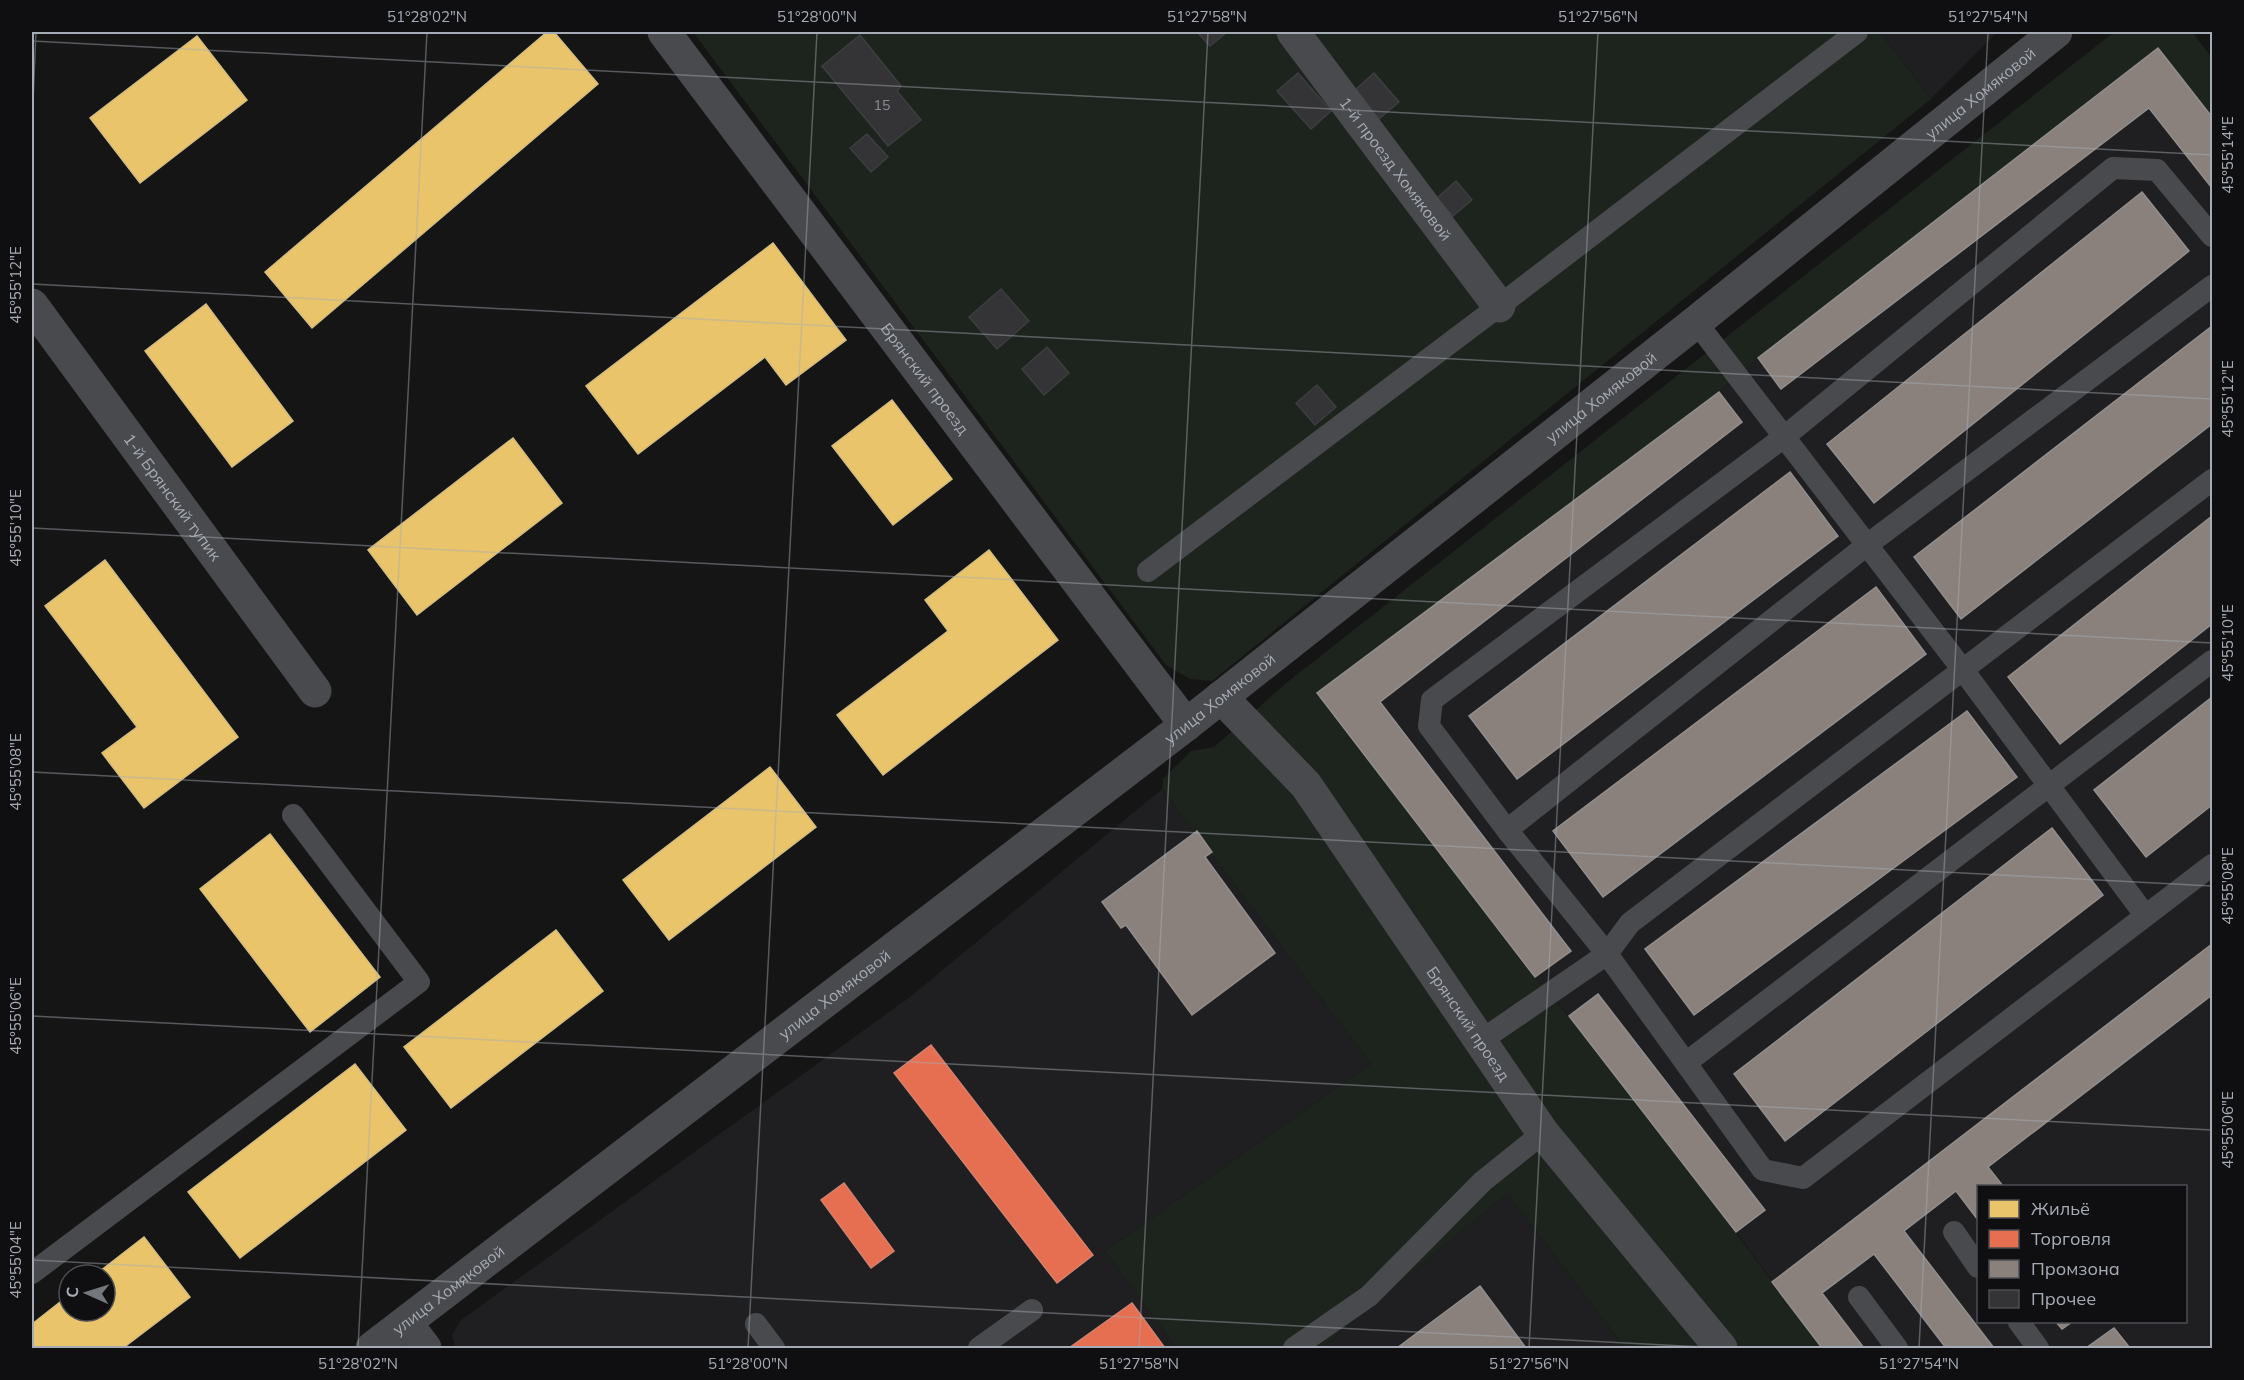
<svg xmlns="http://www.w3.org/2000/svg" width="2244" height="1380" font-family="Mulish,sans-serif">
  <style>
    .built { fill: #1f1f21; fill-rule: evenodd }
    .green { fill: #1d231d }
    .homes { fill: #e9c46a; stroke: #d5bd81; stroke-width: 1.5 }
    .shops { fill: #e76f51; stroke: #d4816f; stroke-width: 1.5 }
    .industry { fill: #8a817c; stroke: #928e8d; stroke-width: 1.5 }
    .building { fill: #343436; stroke: #3d3e41; stroke-width: 1.5 }
    .lines { fill: none; stroke-linecap: round; stroke-linejoin: round }
    .lane { stroke: #494a4d; stroke-width: 22 }
    .street { stroke: #494a4d; stroke-width: 33 }
    .ticks { fill: none; stroke: #a6acb6; stroke-width: 1.5; stroke-opacity: 0.45 }
    .labels { text-anchor: middle; stroke-width: 6; stroke-linejoin: round; paint-order: stroke }
    .number-label { font-size: 14px; fill: #8a8e96 }
    .street-label { font-size: 16px; fill: #a6acb6; stroke: #0f0f11 }
    .neatline { fill: none; stroke: #a6acb6; stroke-width: 2 }
    .ticks-label { font-size: 15px; text-anchor: middle; fill: #a6acb6 }
  </style>
  <rect width="100%" height="100%" fill="#151515"/>
  <path class="built" d="M1880,32H1997L1931,99Z
    M2158,48L2212,117V1348H1822L1736,1232L1569,1016L1535,977L1317,693L1719,392L1758,358ZM1978,1186H2186V1322H1978Z
    M1162,789L1371,1064L1105,1251L1177,1348H455L452,1335L461,1320L910,997Z
    M1507,1193L1625,1348H1321Z"/>
  <path class="green" d="M693,32H1880L1931,99L1212,681L1190,679L1166,665Z
    M2114,32H2192L2212,58V117L2158,48L1758,358L1719,392L1317,693L1535,977C1638,1095 1728,1224 1822,1348H1625L1507,1193L1321,1348H1177L1105,1251L1371,1064L1162,789L1163,779L1191,751L1214,747L1285,684Z"/>
  <path class="homes" d="M547,32H554L598,84L312,328L265,272Z
    M197,36L247,100L140,183L90,118Z
    M773,243L846,340L786,385L765,357L638,454L586,386Z
    M206,304L293,421L232,467L145,351Z
    M892,400L952,479L893,525L832,446Z
    M513,438L562,503L417,615L368,550Z
    M989,550L1058,640L883,775L837,715L948,631L925,600Z
    M105,560L238,737L144,808L102,753L137,727L45,606Z
    M770,767L816,827L669,940L623,880Z
    M270,834L380,977L310,1032L200,889Z
    M556,930L603,991L451,1108L404,1047Z
    M355,1064L406,1130L240,1258L188,1192Z
    M144,1237L190,1297L123,1348H32V1324L69,1295V1311H105V1275H95Z"/>
  <path class="shops" d="M931,1045L1093,1255L1057,1283L894,1073Z
    M844,1183L894,1251L871,1268L821,1200Z
    M1132,1303L1165,1348H1069Z"/>
  <path class="industry" d="M2158,48L2212,117V188L2149,108L1781,389L1758,358Z
    M2142,192L2189,251L1874,503L1827,444Z
    M2212,326V424L1961,619L1914,557Z
    M1719,392L1742,422L1380,702L1571,951L1535,977L1317,693Z
    M1790,472L1838,536L1517,779L1469,716Z
    M2212,516V624L2060,744L2008,677Z
    M1876,587L1926,654L1603,897L1553,831Z
    M2212,697V805L2146,857L2094,790Z
    M1967,711L2017,777L1694,1015L1645,949Z
    M2052,828L2103,895L1785,1141L1734,1074Z
    M1197,831L1212,852L1205,857L1275,953L1192,1015L1126,925L1121,928L1102,902Z
    M2212,944V995L1988,1167L2003,1186H1978V1220L1956,1191L1904,1231L1994,1348H1946L1874,1254L1822,1293L1864,1348H1822L1772,1282Z
    M1598,994L1765,1210L1736,1232L1569,1016Z
    M1480,1286L1526,1348H1397Z
    M2056,1322H2072L2062,1329Z
    M2114,1328L2130,1348H2086Z"/>
  <path class="building" d="M1197,32H1227L1210,46Z
    M860,35L901,86L897,91L921,120L888,146L822,66Z
    M1298,73L1331,111L1311,129L1277,91Z
    M1374,73L1399,102L1379,119L1355,90Z
    M867,134L888,157L871,172L850,148Z
    M1456,181L1472,200L1453,216L1437,198Z
    M1001,289L1029,321L997,349L969,317Z
    M1047,347L1069,373L1044,395L1022,369Z
    M1317,385L1336,407L1315,425L1296,403Z"/>
  <g class="lines">
    <path class="lane" d="M2212,236L2157,170L2113,168L1784,437L1432,700L1429,726L1507,830L1607,954L1763,1170L1803,1178L2212,865
      M1696,322L1963,670L2145,915
      M1148,571L1499,306L1857,32
      M1507,830L1867,545L2212,286
      M1479,1042L1607,954L1630,923L2212,480
      M1691,1059L2212,661
      M1954,1232L1978,1267
      M32,1273L419,982L293,815
      M1859,1297L1897,1348
      M2019,1322L2038,1348
      M756,1324L774,1348
      M979,1348L1032,1310
      M1294,1348L1369,1296L1483,1181L1543,1133"/>
    <g class="street">
      <path id="s1" d="M664,32L1186,725"/>
      <path id="s2" d="M1293,32L1499,306"/>
      <path id="s3" d="M32,305L315,691"/>
      <path id="s4" d="M1221,697L1306,785L1543,1133L1721,1348"/>
      <path d="M406,1323L425,1348"/>
      <path id="s5" d="M372,1348L1186,725L1696,322L2056,32"/>
    </g>
  </g>
  <path class="ticks" d="M32,41L2212,155M32,124L36,32M32,284L2212,399M32,528L2212,643M32,772L2212,886M32,1016L2212,1130M32,1260L1723,1348M358,1348L427,32M748,1348L817,32M1139,1348L1208,32M1529,1348L1598,32M1919,1348L1988,32"/>
  <g class="labels">
    <g class="number-label">
      <text x="882" y="110">15</text>
    </g>
    <g class="street-label">
      <text dy="6" stroke="none"><textPath href="#s5" startOffset="2040">улица Хомяковой</textPath></text>
      <text dy="6" stroke="none"><textPath href="#s2" startOffset="171">1-й проезд Хомяковой</textPath></text>
      <text dy="6" stroke="none"><textPath href="#s1" startOffset="434">Брянский проезд</textPath></text>
      <text dy="6" stroke="none"><textPath href="#s5" startOffset="1554">улица Хомяковой</textPath></text>
      <text dy="6" stroke="none"><textPath href="#s3" startOffset="238">1-й Брянский тупик</textPath></text>
      <text dy="6" stroke="none"><textPath href="#s5" startOffset="1068">улица Хомяковой</textPath></text>
      <text dy="6" stroke="none"><textPath href="#s5" startOffset="582">улица Хомяковой</textPath></text>
      <text dy="6" stroke="none"><textPath href="#s4" startOffset="411">Брянский проезд</textPath></text>
      <text dy="6" stroke="none"><textPath href="#s5" startOffset="96">улица Хомяковой</textPath></text>
    </g>
  </g>
  <rect width="2244" height="1380" fill="none" stroke="#0f0f11" stroke-width="66"/>
  <rect x="1977" y="1185" width="210" height="138" fill="#0f0f11" stroke="#4b4e53" stroke-width="1.5"/>
  <rect x="1989" y="1200" width="30" height="18" fill="#e9c46a" stroke="#4b4e53" stroke-width="1.5"/>
  <text x="2031" y="1215" font-size="18" fill="#a6acb6">Жильё</text>
  <rect x="1989" y="1230" width="30" height="18" fill="#e76f51" stroke="#4b4e53" stroke-width="1.5"/>
  <text x="2031" y="1245" font-size="18" fill="#a6acb6">Торговля</text>
  <rect x="1989" y="1260" width="30" height="18" fill="#8a817c" stroke="#4b4e53" stroke-width="1.5"/>
  <text x="2031" y="1275" font-size="18" fill="#a6acb6">Промзона</text>
  <rect x="1989" y="1290" width="30" height="18" fill="#343436" stroke="#4b4e53" stroke-width="1.5"/>
  <text x="2031" y="1305" font-size="18" fill="#a6acb6">Прочее</text>
  <g transform="translate(87 1293) rotate(273)"><circle r="28" fill="#0f0f11" stroke="#4b4e53" stroke-width="1.5"/>
  <path d="M0-4.5L10 22L0 15L-10 22Z" fill="#73777e"/>
  <text y="-9" font-size="16" font-weight="bold" text-anchor="middle" fill="#a6acb6">С</text>
  </g>
  <rect x="33" y="33" width="2178" height="1314" class="neatline"/>
  <g class="ticks-label">
    <text x="427" y="22">51°28'02"N</text>
    <text x="817" y="22">51°28'00"N</text>
    <text x="1207" y="22">51°27'58"N</text>
    <text x="1598" y="22">51°27'56"N</text>
    <text x="1988" y="22">51°27'54"N</text>
    <text transform="translate(2228 155) rotate(-90)" y="5">45°55'14"E</text>
    <text transform="translate(16 285) rotate(-90)" y="5">45°55'12"E</text>
    <text transform="translate(2228 399) rotate(-90)" y="5">45°55'12"E</text>
    <text transform="translate(16 528) rotate(-90)" y="5">45°55'10"E</text>
    <text transform="translate(2228 643) rotate(-90)" y="5">45°55'10"E</text>
    <text transform="translate(16 772) rotate(-90)" y="5">45°55'08"E</text>
    <text transform="translate(2228 886) rotate(-90)" y="5">45°55'08"E</text>
    <text transform="translate(16 1016) rotate(-90)" y="5">45°55'06"E</text>
    <text transform="translate(2228 1130) rotate(-90)" y="5">45°55'06"E</text>
    <text transform="translate(16 1260) rotate(-90)" y="5">45°55'04"E</text>
    <text x="358" y="1369">51°28'02"N</text>
    <text x="748" y="1369">51°28'00"N</text>
    <text x="1139" y="1369">51°27'58"N</text>
    <text x="1529" y="1369">51°27'56"N</text>
    <text x="1919" y="1369">51°27'54"N</text>
  </g>
</svg>
